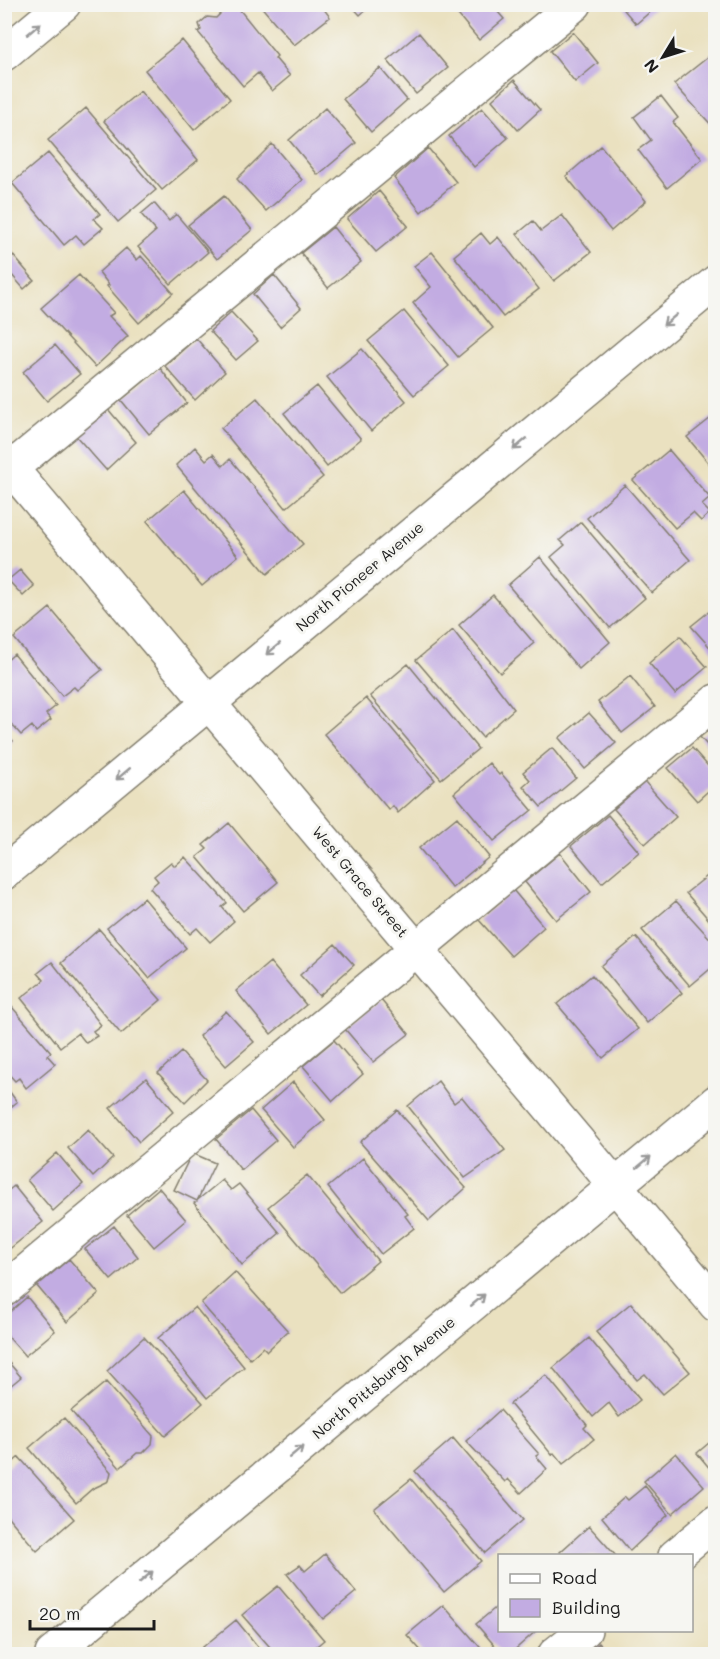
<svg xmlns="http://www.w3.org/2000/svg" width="720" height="1659" font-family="Mali,sans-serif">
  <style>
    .building { fill: #c2ace2 }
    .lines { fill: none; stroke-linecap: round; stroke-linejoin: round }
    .minor-casing { stroke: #837e6e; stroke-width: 36 }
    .minor { stroke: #fff; stroke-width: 33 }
    .oneway { stroke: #999 }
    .labels { text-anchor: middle; stroke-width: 6; stroke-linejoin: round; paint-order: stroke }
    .street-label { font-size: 15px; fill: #1c1c1c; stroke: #f6f6f2 }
  </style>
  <rect width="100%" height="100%" fill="#f6f6f2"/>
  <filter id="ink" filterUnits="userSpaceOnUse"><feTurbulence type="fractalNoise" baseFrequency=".0167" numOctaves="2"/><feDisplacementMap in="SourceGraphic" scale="12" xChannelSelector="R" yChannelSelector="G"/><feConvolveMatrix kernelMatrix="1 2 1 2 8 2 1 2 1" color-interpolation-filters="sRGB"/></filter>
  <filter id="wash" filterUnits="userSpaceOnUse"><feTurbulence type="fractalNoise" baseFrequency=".008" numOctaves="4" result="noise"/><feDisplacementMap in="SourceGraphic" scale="24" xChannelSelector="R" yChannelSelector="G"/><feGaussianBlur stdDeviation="1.35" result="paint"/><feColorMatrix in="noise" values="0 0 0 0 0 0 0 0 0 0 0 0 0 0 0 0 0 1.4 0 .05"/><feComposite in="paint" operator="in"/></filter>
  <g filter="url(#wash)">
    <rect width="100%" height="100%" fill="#eae1c0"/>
    <g id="blocks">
      <path class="building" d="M230,4H235L277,56L275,58L290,76L272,91L258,73L243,86L198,32L201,30L199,24L207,17L216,18Z
        M259,4H320L330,17L294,45Z
        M350,4H372L360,15Z
        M449,4H491L504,19L479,40Z
        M619,4H659L636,24Z
        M573,32L598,63L575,82L550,51Z
        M419,33L448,68L416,94L387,60Z
        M182,40L230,99L194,130L145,70Z
        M712,54L716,58V130L674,84Z
        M380,68L407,100L371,132L343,99Z
        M514,80L540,110L518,130L492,100Z
        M140,91L198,160L162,190L104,121Z
        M661,96L678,118L673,122L702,159L667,188L638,150L651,140L634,117Z
        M86,108L156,190L118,222L48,140Z
        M325,108L356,143L318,175L289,140Z
        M482,108L508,138L474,167L449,136Z
        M272,144L302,180L266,211L237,179Z
        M601,146L646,201L611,231L566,176Z
        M428,148L456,182L421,212L394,178Z
        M48,153L100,214L94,219L103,228L84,244L76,235L64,245L12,183Z
        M379,191L408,226L376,252L347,219Z
        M224,196L252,230L217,259L188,225Z
        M154,203L169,221L176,214L208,252L171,284L138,247L156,231L141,214Z
        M562,215L591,252L554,281L517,234L533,221L541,231Z
        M333,227L361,262L328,288L301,253Z
        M481,233L490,244L498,237L539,289L503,317L454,256Z
        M126,248L137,260L141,256L173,293L139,323L107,286L109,285L99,272Z
        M432,252L493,328L458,357L413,303L431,287L414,266Z
        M12,254L34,280L24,289L4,266V261Z
        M79,275L114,313L109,316L128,336L95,367L41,308Z
        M274,275L301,308L280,327L253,294Z
        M404,311L449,366L414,395L368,341Z
        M231,312L258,341L236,360L210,331Z
        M196,338L225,372L195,400L165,366Z
        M55,345L80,374L47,401L23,372Z
        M362,349L406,401L371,431L327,377Z
        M160,368L187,403L149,434L121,400Z
        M317,386L361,439L327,467L284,413Z
        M257,398L323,477L286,508L221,428Z
        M107,408L136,442L106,470L76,436Z
        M716,414V472L687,437Z
        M195,447L206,460L213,454L223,466L230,459L303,544L267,574L176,465Z
        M669,450L710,498L702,505L710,513L701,521L693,513L675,528L633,480Z
        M625,485L690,560L652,593L587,518Z
        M184,490L238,556L202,586L147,521Z
        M581,522L645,598L610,628L551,557L565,545L560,540Z
        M540,557L610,642L579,669L508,585Z
        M20,570L34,586L23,596L8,580Z
        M493,595L534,643L500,673L459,625Z
        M716,606V654L691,626Z
        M50,608L102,670L77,690L74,687L62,696L14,638Z
        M453,630L514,709L482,737L416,660Z
        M680,636L707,667L675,694L649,663Z
        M14,654L56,706L46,714L51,720L36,732L32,726L21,735L4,716V663Z
        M408,664L478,749L441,779L370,696Z
        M630,676L655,707L622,733L598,702Z
        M366,698L435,780L398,813L393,806L389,810L324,734Z
        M589,713L616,743L585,769L559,738Z
        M716,725V755L700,737Z
        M4,731L13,741L4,748Z
        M552,748L576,778L541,807L523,786L530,780L523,772Z
        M692,748L716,775V784L697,801L668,768Z
        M489,763L499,775L501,773L532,810L494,841L454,793Z
        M645,782L676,817L645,844L614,809Z
        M608,815L639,852L602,883L571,846Z
        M457,817L489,857L452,888L419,848Z
        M229,823L278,882L243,911L197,857L207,849L203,845Z
        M560,853L591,892L556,920L525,882Z
        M185,857L227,903L222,907L234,921L210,942L197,928L190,934L150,888L158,881L154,876L171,862L175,866Z
        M716,869V928L686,893Z
        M513,890L544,927L511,956L479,920Z
        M144,898L186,948L149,978L107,928Z
        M676,901L716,945V964L690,986L642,930Z
        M99,929L161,1000L121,1034L61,963Z
        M636,937L682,993L647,1023L601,966Z
        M335,944L354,965L319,996L300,975Z
        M52,962L101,1025L93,1031L97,1036L86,1043L78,1033L60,1047L21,998L44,980L38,973Z
        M270,962L306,1005L271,1034L236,991Z
        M592,975L638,1029L603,1058L557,1004Z
        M381,1000L409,1034L373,1062L345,1029Z
        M12,1007L51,1052L47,1055L55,1064L26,1088L19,1078L15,1081L4,1069V1014Z
        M226,1011L254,1042L226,1066L199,1036Z
        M334,1040L363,1074L333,1101L303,1066Z
        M181,1052L207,1080L185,1102L158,1073Z
        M146,1078L174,1111L139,1142L110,1108Z
        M438,1081L454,1103L462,1097L505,1150L465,1178L408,1106Z
        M293,1082L325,1120L293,1147L261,1110Z
        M4,1084L17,1102L4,1113Z
        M251,1110L276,1140L241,1170L216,1139Z
        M397,1110L466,1188L429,1221L360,1142Z
        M88,1130L113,1158L93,1177L68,1148Z
        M57,1153L83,1184L53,1211L27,1180Z
        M192,1153L215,1163L197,1201L174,1190Z
        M363,1158L408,1214L405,1216L414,1228L381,1254L328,1187Z
        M307,1175L378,1261L340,1293L268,1207Z
        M222,1180L231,1190L239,1184L280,1233L242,1265L194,1203Z
        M14,1186L43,1222L7,1251L4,1247V1194Z
        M159,1188L186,1220L154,1247L127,1215Z
        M114,1226L138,1257L111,1280L85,1249Z
        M69,1259L99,1294L67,1322L37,1286Z
        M235,1272L288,1331L267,1351L263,1347L250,1359L201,1303Z
        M27,1297L55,1331L25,1356L4,1332V1317Z
        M631,1303L690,1372L663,1394L645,1374L637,1380L596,1332Z
        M195,1307L244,1367L207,1398L158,1338Z
        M144,1337L203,1403L165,1436L107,1371Z
        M589,1338L640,1400L619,1417L609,1403L593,1417L553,1368Z
        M4,1357L21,1377L4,1391Z
        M546,1375L587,1425L584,1428L594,1439L563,1464L554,1453L552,1455L510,1404Z
        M106,1382L153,1436L152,1444L143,1453H137L120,1468L71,1411Z
        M500,1410L539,1454L536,1456L547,1469L521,1493L508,1479L505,1482L466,1441Z
        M64,1418L111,1472L109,1481L92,1489L76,1503L29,1448Z
        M716,1437V1476L697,1453Z
        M453,1438L523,1520L485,1553L415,1471Z
        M676,1453L704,1486L672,1514L644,1481Z
        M19,1457L74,1519L37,1551L4,1512V1470Z
        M411,1479L481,1561L444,1592L374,1509Z
        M645,1486L668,1515L630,1551L602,1517L625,1497L628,1500Z
        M589,1526L616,1556H562L560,1552Z
        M325,1554L356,1592L323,1619L287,1574L300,1565L305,1571Z
        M278,1586L324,1640L307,1654H276L242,1615Z
        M500,1604V1630H537L510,1654H502L476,1624Z
        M443,1605L486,1654H424L407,1635Z
        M236,1620L264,1654H201L198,1651Z
        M599,1643L609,1654H587Z"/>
    </g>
  </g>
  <g filter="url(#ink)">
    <use href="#blocks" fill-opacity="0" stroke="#837e6e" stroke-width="1.5"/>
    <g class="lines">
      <g class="minor-casing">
        <path id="minor" d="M4,54L64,4
          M4,460L716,1305
          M4,474L575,4
          M4,873L716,282
          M4,1290L716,701
          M675,1556L716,1522
          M52,1654L716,1102
          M555,1654L585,1630"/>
      </g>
      <use href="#minor" class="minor"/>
    </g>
    <defs><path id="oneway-shaft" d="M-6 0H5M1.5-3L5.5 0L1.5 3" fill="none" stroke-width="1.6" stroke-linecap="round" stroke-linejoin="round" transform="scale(1.5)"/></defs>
    <g class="oneway">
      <use href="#oneway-shaft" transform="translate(34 29) rotate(-40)"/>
      <use href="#oneway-shaft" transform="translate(670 320) rotate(140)"/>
      <use href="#oneway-shaft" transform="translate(520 444) rotate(140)"/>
      <use href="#oneway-shaft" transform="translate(273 649) rotate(140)"/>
      <use href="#oneway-shaft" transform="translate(123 774) rotate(140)"/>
      <use href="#oneway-shaft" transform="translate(644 1162) rotate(-40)"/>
      <use href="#oneway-shaft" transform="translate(478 1300) rotate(-40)"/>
      <use href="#oneway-shaft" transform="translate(296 1452) rotate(-40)"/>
      <use href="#oneway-shaft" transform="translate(146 1577) rotate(-40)"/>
    </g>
  </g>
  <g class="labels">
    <g class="street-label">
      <text transform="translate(360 577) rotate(-40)" y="5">North Pioneer Avenue</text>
      <text transform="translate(360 882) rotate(50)" y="5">West Grace Street</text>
      <text transform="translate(384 1378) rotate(-40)" y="5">North Pittsburgh Avenue</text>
    </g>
  </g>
  <rect width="720" height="1659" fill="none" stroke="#f6f6f2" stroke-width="24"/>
  <rect x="498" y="1554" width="195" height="78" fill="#f6f6f2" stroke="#9f9f9c" stroke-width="1.5"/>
  <rect x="510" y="1574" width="30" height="9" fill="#ffffff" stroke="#9f9f9c" stroke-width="1.5"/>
  <text x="552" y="1584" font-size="18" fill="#1c1c1c">Road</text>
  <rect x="510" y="1599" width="30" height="18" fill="#c2ace2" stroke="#9f9f9c" stroke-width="1.5"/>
  <text x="552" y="1614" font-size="18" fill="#1c1c1c">Building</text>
  <g transform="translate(663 57) rotate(232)" stroke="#f6f6f2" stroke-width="4.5" paint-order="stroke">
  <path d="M0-4.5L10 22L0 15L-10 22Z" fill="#1c1c1c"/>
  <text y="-9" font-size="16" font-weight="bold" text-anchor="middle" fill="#1c1c1c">N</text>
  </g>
  <path d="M30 1620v9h124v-9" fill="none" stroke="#1c1c1c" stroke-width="3"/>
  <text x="39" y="1620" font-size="18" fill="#1c1c1c" stroke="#f6f6f2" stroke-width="4.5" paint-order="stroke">20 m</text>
</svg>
